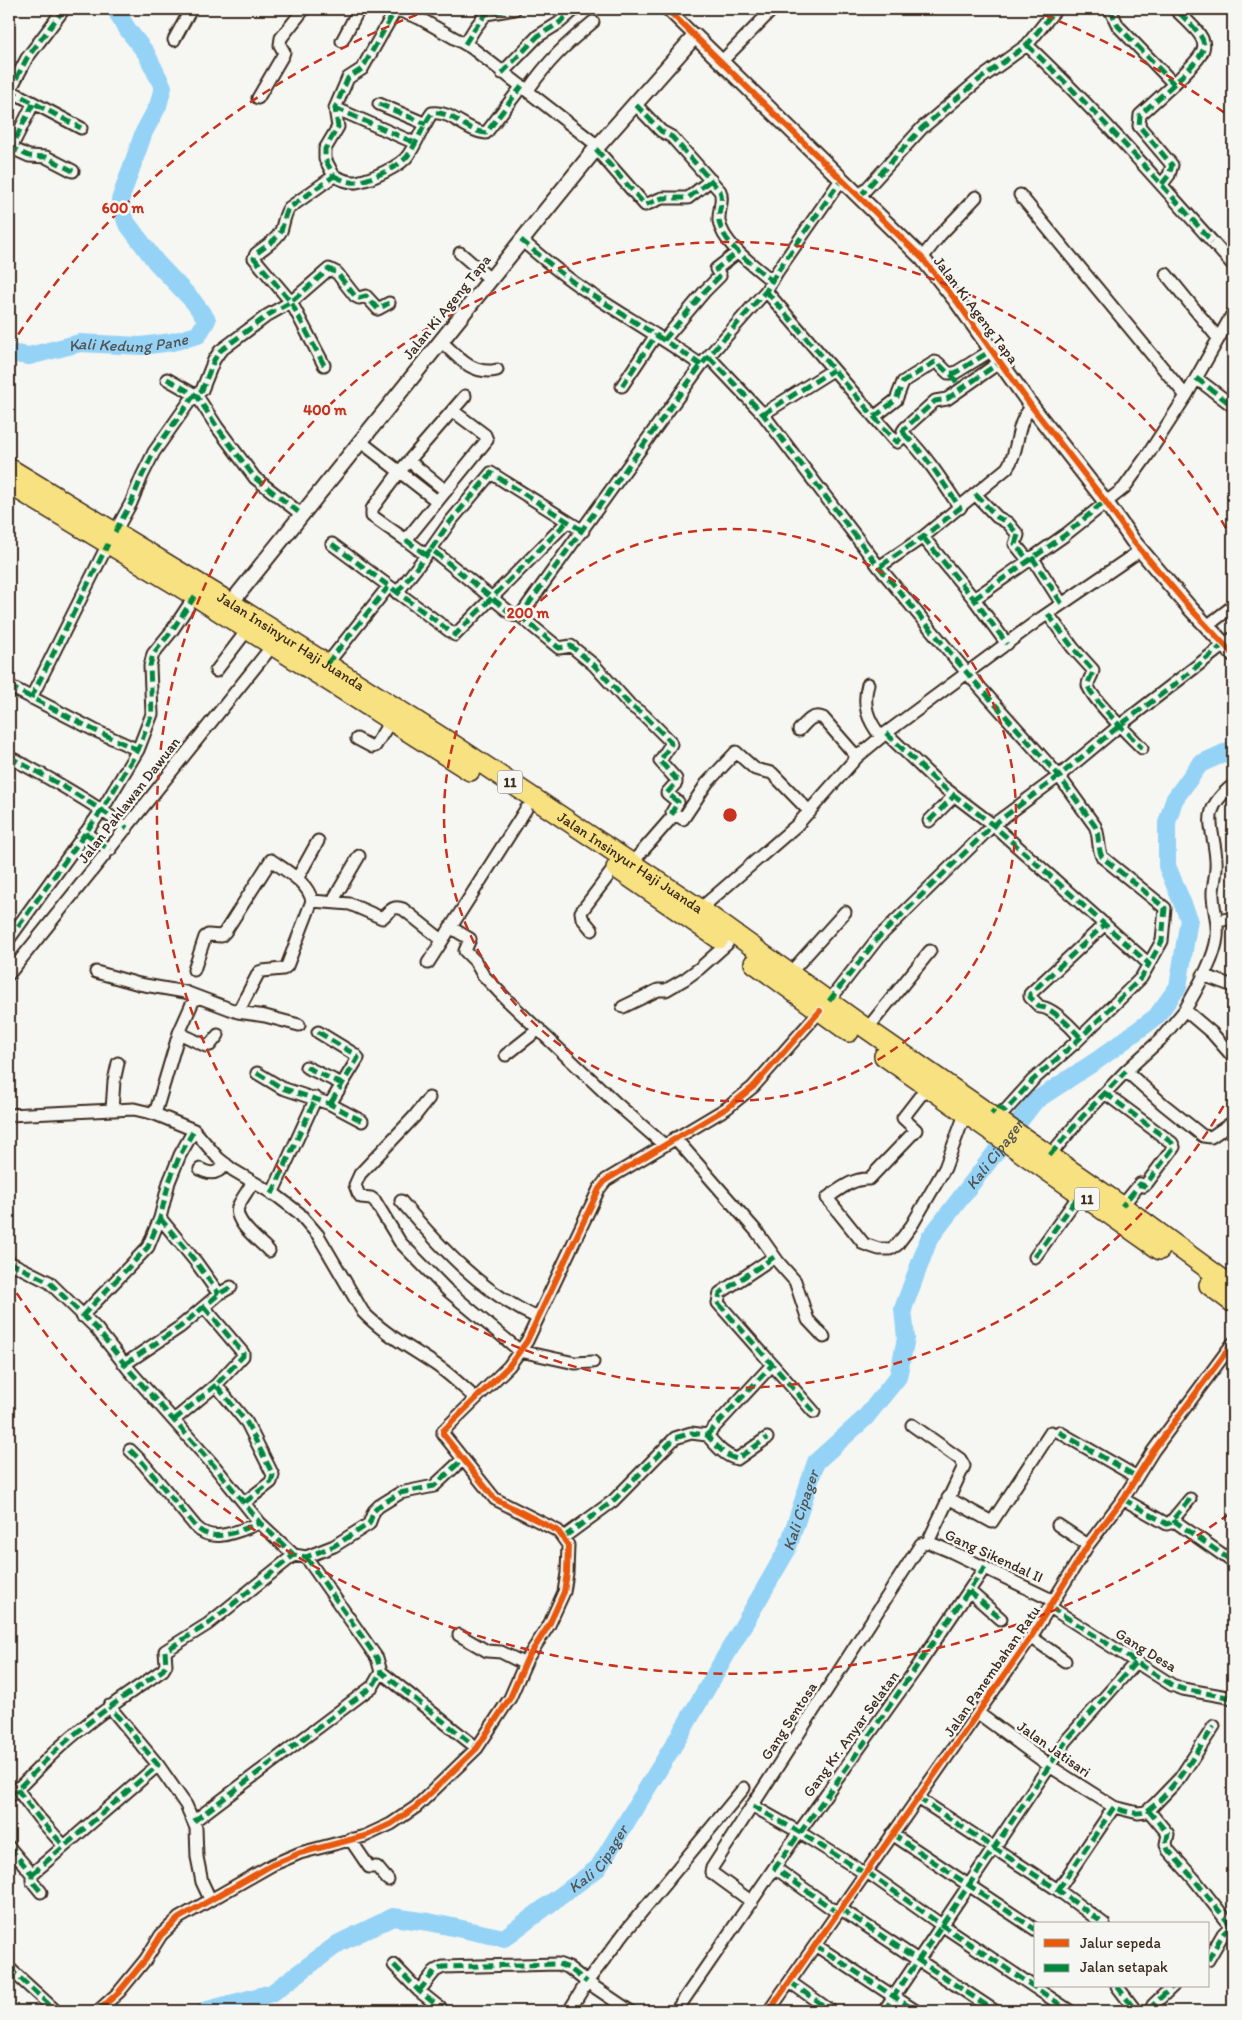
<svg xmlns="http://www.w3.org/2000/svg" width="1242" height="2020" font-family="Itim,sans-serif">
  <style>
    .lines { fill: none; stroke-linecap: round; stroke-linejoin: round }
    .river { stroke: #95d3f6; stroke-width: 18 }
    .minor-casing { stroke: #3b2a1e; stroke-width: 15 }
    .tertiary-casing { stroke: #3b2a1e; stroke-width: 18 }
    .trunk-casing { stroke: #3b2a1e; stroke-width: 22 }
    .minor { stroke: #f6f6f2; stroke-width: 11 }
    .tertiary { stroke: #f6f6f2; stroke-width: 14 }
    .trunk { stroke: #f8e181; stroke-width: 19 }
    .quiet { stroke: #00873e; stroke-width: 5; stroke-dasharray: 10 5; stroke-linecap: butt }
    .cycleway-casing { stroke: #f6f6f2; stroke-width: 9 }
    .cycleway { stroke: #e8590c; stroke-width: 6 }
    .ring { fill: none; stroke: #c8321e; stroke-width: 2.5; stroke-dasharray: 9 6 }
    .labels { text-anchor: middle; stroke-width: 5; stroke-linejoin: round; paint-order: stroke }
    .shield { fill: #f6f6f2; stroke: #73675e; stroke-width: 1 }
    .shield-label { font-size: 14px; font-weight: bold; fill: #3b2a1e }
    .street-label { font-size: 15px; fill: #3b2a1e; stroke: #f6f6f2 }
    .water-label { font-size: 16px; font-style: italic; fill: #525454; stroke: #f6f6f2 }
    .centre { fill: #c8321e; stroke: #f6f6f2; stroke-width: 2.5 }
    .ring-label { font-size: 15px; text-anchor: middle; font-weight: bold; fill: #c8321e; stroke: #f6f6f2; stroke-width: 5; stroke-linejoin: round; paint-order: stroke }
  </style>
  <rect width="100%" height="100%" fill="#f6f6f2"/>
  <filter id="ink" filterUnits="userSpaceOnUse"><feTurbulence type="fractalNoise" baseFrequency=".02" numOctaves="2"/><feDisplacementMap in="SourceGraphic" scale="10" xChannelSelector="R" yChannelSelector="G"/><feConvolveMatrix kernelMatrix="1 2 1 2 8 2 1 2 1" color-interpolation-filters="sRGB"/></filter>
  <g filter="url(#ink)">
    <g class="lines">
      <g class="river">
        <path id="s1" d="M9,353L29,356L80,343L141,346L172,342L198,335L207,320L193,301L156,262L126,222L120,200L144,132L158,106L163,87L146,53L128,30L115,9"/>
        <path id="s2" d="M204,2011L272,1993L339,1943L393,1917L429,1922L504,1938L598,1868L678,1738L787,1550L816,1462L865,1418L898,1377L906,1338L903,1309L929,1239L1035,1101L1099,1059L1156,1017L1178,987L1189,919L1167,866V823L1174,800L1200,764L1233,749"/>
      </g>
      <g class="minor-casing">
        <path id="minor" d="M395,9L419,18L472,48L598,146
          M667,9L695,36
          M1110,9L1118,26L1174,84C1212,45 1215,47 1175,9
          M174,40L191,9
          M342,41L359,9
          M465,44L475,28L486,14L515,9
          M1027,45C1100,114 1166,190 1233,265
          M721,62L772,10
          M502,73L538,36L559,23L575,9
          M9,90L81,128
          M528,90C548,61 566,44 593,22
          M9,92L27,58L64,9
          M258,98L283,55L284,52L280,45L281,38L304,9
          M379,104L426,124
          M636,105L661,131L672,137L720,191C724,200 718,211 719,221C723,245 755,266 772,281
          M335,108L415,143
          M9,147L29,156L46,157L73,171
          M596,149L645,205L662,198H688L711,180
          M9,152L33,104
          M334,176C341,179 348,183 356,182C370,180 402,166 409,154C418,141 423,125 432,113C451,110 467,132 486,133L522,86
          M1162,184L1169,175L1172,165L1139,126L1140,115L1174,84
          M1020,195L1186,396
          M859,197L922,128L980,79L1027,45L1056,9
          M521,240C543,258 564,277 588,292C626,317 664,339 701,365
          M460,253L490,279
          M922,258L940,235L976,197
          M1166,274L1218,338
          M766,291L894,440L897,442L905,435C927,457 943,482 960,508
          M664,340L705,291L720,276L716,269L738,252
          M441,341C457,356 472,376 497,370
          M709,357L763,414L879,567L968,674L1059,776L1095,826C1100,836 1097,847 1102,857L1165,908L1162,941L1149,964
          M324,365L291,302L254,258L256,254C264,247 276,241 281,231C284,223 284,215 289,208L334,176L325,159V149L338,127L335,108L348,78L362,69L396,9
          M1196,378L1233,406
          M167,379L197,396L217,427L255,478L301,514
          M622,386L656,335
          M453,411L485,435L487,440L406,540L372,516V509L400,471L465,396
          M763,414L833,370
          M874,417L896,400L903,382L935,362L938,363L948,373H955L992,350
          M905,435L903,431L905,428L935,401L947,399L1000,362
          M360,441L437,501
          M409,461L446,491
          M975,494L997,517L1008,523L1018,535L1015,544L1028,560
          M115,532L131,503L142,476L154,452L192,398L202,390L214,360L220,351L268,315L291,302L329,269L337,273L355,296L359,298L366,296L378,309L389,303
          M923,537L974,599L1007,644
          M406,540L426,555
          M332,544L455,635L567,522
          M431,549L450,522L491,473L583,531
          M1032,557L1062,604
          M879,567L923,537L1007,468C1021,448 1014,424 1032,407
          M397,593L431,549L513,615L520,616L701,365L766,291L777,272L841,180
          M974,599L1065,535L1124,488L1147,456L1186,396L1233,313
          M1048,614L1073,648L1093,670C1093,675 1088,680 1088,685C1089,696 1132,738 1142,748
          M520,616L559,648L571,646L594,665L630,705L644,715L670,741L671,744L660,761L676,779V783L667,793L678,802L672,812L675,814
          M1207,626L1233,606
          M327,664L388,587
          M216,671L248,629
          M868,684C862,706 868,720 881,737
          M9,686L94,730L138,750
          M31,698L108,544
          M799,730C806,723 812,713 823,718L857,757
          M886,733L938,783L993,825L1149,964L1141,978L1076,1042L1033,1080L1005,1111H1003
          M357,739L372,747L375,746L391,720
          M9,757C50,778 90,801 127,828
          M1233,785C1198,813 1214,825 1216,860C1217,871 1214,881 1213,891C1212,906 1219,921 1217,937C1215,959 1196,990 1185,1010L1212,1033L1233,1057
          M929,821L954,796
          M85,833L110,850
          M632,863L673,816L675,814L683,819L707,783L736,752L755,769L772,773L810,812
          M297,879L318,841
          M312,901L350,904L382,918C390,911 393,905 403,909L442,940
          M332,902L359,856
          M700,909L797,825L857,757L886,733L1037,621L1141,550
          M1218,921L1233,918
          M450,927L470,939L465,951L475,961L483,975L507,1000L617,1104L663,1144
          M592,930L582,918L581,912L615,867
          M9,939L102,810L138,750L152,714L150,666L153,654L171,632L195,596
          M428,963L526,809
          M96,972L139,984L185,992L238,1012L259,972L262,971L283,969L287,966L312,901C308,882 286,871 271,860L225,932L221,936L208,935L205,937L194,970
          M790,973L845,912
          M9,974L273,645
          M1203,975L1233,986
          M829,1001L878,938L993,825L1059,776L1119,726L1233,638
          M623,1007L658,990H666L685,979L700,968L727,944
          M238,1012L265,1016L299,1025
          M867,1029L930,951
          M318,1032L354,1054L358,1058L330,1104
          M179,1033L206,1046L210,1045L218,1035
          M1080,1037C1072,1028 1052,1007 1040,1007L1030,997V994L1105,924
          M506,1055L539,1029
          M306,1067L342,1084
          M1126,1071L1163,1104L1203,1136L1211,1137L1233,1122
          M257,1073L282,1088L330,1104L362,1121
          M927,1087L903,1118L916,1130L869,1179C853,1178 840,1189 827,1198L864,1244L879,1249H890L897,1245L912,1225L945,1168L965,1114
          M1105,1093L1172,1143L1174,1147L1147,1183L1144,1186L1140,1184L1122,1206
          M429,1098L414,1117L360,1174L355,1185L358,1193L361,1197L371,1198L375,1201L400,1242L447,1290L520,1351L575,1363L593,1362
          M112,1110L114,1081L118,1063
          M155,1114L179,1033L195,997
          M9,1115L134,1109L155,1114L194,1130L218,1158L233,1170L277,1196L299,1213L318,1235L363,1312C385,1335 413,1349 439,1367C452,1376 464,1388 475,1398
          M675,1138L757,1232L779,1263L795,1281L808,1320L824,1337
          M1050,1155L1083,1116L1126,1071L1161,1039L1185,1010
          M200,1169C210,1175 218,1174 226,1164
          M252,1183C248,1191 241,1199 238,1207C233,1222 260,1241 269,1251
          M272,1194L316,1098
          M401,1201C440,1247 482,1293 538,1318
          M160,1218L196,1262L219,1294
          M774,1257L720,1293L718,1303L814,1412
          M1035,1257L1080,1194
          M9,1262L49,1282L96,1328L130,1371L215,1467L260,1523L294,1555L306,1557L334,1546L369,1524L374,1511L379,1506L400,1493L434,1486L463,1459
          M204,1307L243,1353V1356L216,1385L247,1423L273,1475L271,1482L244,1503
          M82,1316L148,1247L160,1218L169,1182L180,1155L194,1130
          M125,1364L180,1327L219,1294L231,1287
          M174,1420L216,1385
          M912,1425L960,1459L964,1466L928,1542
          M1059,1432L1137,1477
          M707,1435L772,1365
          M130,1450L143,1463L196,1527C214,1545 239,1530 260,1523
          M948,1498L992,1522L1051,1432
          M1123,1499L1167,1524L1170,1523L1190,1499
          M1173,1520L1233,1562
          M1058,1525L1088,1545
          M564,1537L613,1501L675,1438L691,1433L707,1435C716,1445 724,1456 737,1459L767,1438
          M306,1557L377,1658L381,1672L477,1748
          M969,1591L1001,1619
          M1050,1607L1172,1685L1183,1689L1233,1698
          M459,1635L487,1651L501,1652L525,1664
          M1031,1637L1065,1661
          M109,1706L158,1765L186,1805L196,1828L197,1857L202,1882L210,1899
          M978,1713L1051,1767L1114,1807L1138,1813L1146,1812L1154,1805L1180,1778L1214,1726
          M17,1789L39,1818L64,1846
          M9,1797C27,1781 43,1762 61,1746C93,1717 128,1694 163,1670L166,1665L165,1651L208,1624L294,1555
          M918,1798L1058,1890L1104,1924
          M753,1806L799,1832L866,1874
          M1148,1810L1168,1834L1166,1844L1168,1850L1194,1879L1231,1926
          M194,1821L373,1686L381,1672
          M892,1834L1036,1930
          M350,1839L369,1867H377L388,1880
          M9,1847L32,1874V1881L41,1892
          M775,1868L838,1913
          M867,1872L943,1926L1070,2011
          M32,1874L158,1765
          M1058,1890L1114,1807
          M752,1902L715,1875L711,1872L712,1868L921,1544L928,1542L952,1552L1054,1601
          M841,1909L995,2011
          M815,1945L916,2011
          M1208,1960L1223,1934L1233,1924
          M394,1965L419,1991L444,2011
          M9,1968L56,2011
          M790,1982L831,2011
          M1117,1986L1136,2011
          M419,1991L435,1971L443,1967L558,1964L569,1968L587,1982L569,2011
          M98,2011L119,1992L146,1959L161,1935L179,1918L272,1865L300,1853L365,1836L391,1824L416,1807L477,1748L510,1698L527,1659L549,1625L564,1592L567,1573L568,1545L558,1531L495,1499L443,1434V1431L509,1366L527,1341L599,1189L606,1180L727,1108L753,1087L820,1011
          M630,2011L587,1982L625,1932L744,1788
          M676,2011L799,1832L916,1669L985,1567
          M769,2011L1031,1637L1088,1545L1123,1499L1153,1451L1233,1343
          M884,2011L1066,1741L1136,1662
          M1150,2011L1153,2005L1173,1986"/>
      </g>
      <g class="tertiary-casing">
        <path id="tertiary" d="M231,603L547,209L598,146L695,36L922,258L958,303L1032,407L1105,501L1133,541L1189,607L1233,654"/>
      </g>
      <g class="trunk-casing">
        <g id="trunk">
          <path id="s3" d="M9,468L231,603L454,745L700,909L867,1029L1122,1206L1233,1287"/>
          <path d="M9,484L195,596L470,771"/>
          <path d="M616,868L719,939"/>
          <path d="M754,963L849,1032"/>
          <path d="M884,1056L1160,1250"/>
          <path d="M1209,1285L1233,1303"/>
        </g>
      </g>
      <use href="#minor" class="minor"/>
      <use href="#tertiary" class="tertiary"/>
      <use href="#trunk" class="trunk"/>
      <path class="quiet" d="M1110,9L1118,26L1174,84C1212,45 1215,47 1175,9
        M465,44L475,28L486,14L515,9
        M1027,45C1092,107 1153,174 1212,242
        M502,73L538,36L559,23L575,9
        M9,90L81,128
        M9,92L27,58L64,9
        M379,104L426,124
        M636,105L661,131L672,137L720,191C724,200 718,211 719,221C723,245 755,266 772,281
        M335,108L415,143
        M9,147L29,156L46,157L73,171
        M596,149L645,205L662,198H688L711,180
        M9,152L33,104
        M334,176C341,179 348,183 356,182C370,180 402,166 409,154C418,141 423,125 432,113C451,110 467,132 486,133L522,86
        M1162,184L1169,175L1172,165L1139,126L1140,115L1174,84
        M859,197L922,128L980,79L1027,45L1056,9
        M521,240C543,258 564,277 588,292C626,317 664,339 701,365
        M766,291L894,440L897,442L905,435C927,457 943,482 960,508L923,537L879,567
        M664,340L705,291L720,276L716,269L738,252
        M709,357L763,414L879,567L968,674L1059,776L1095,826C1100,836 1097,847 1102,857L1165,908L1162,941L1149,964
        M324,365L291,302L254,258L256,254C264,247 276,241 281,231C284,223 284,215 289,208L334,176L325,159V149L338,127L335,108L348,78L362,69L396,9
        M951,374L962,390
        M1196,378L1233,406
        M167,379L197,396L217,427L255,478L301,514
        M622,386L656,335
        M763,414L833,370
        M874,417L896,400L903,382L935,362L938,363L948,373H955L992,350
        M905,435L903,431L905,428L935,401L947,399L1000,362
        M975,494L997,517L1008,523L1018,535L1015,544L1028,560
        M115,532L131,503L142,476L154,452L192,398L202,390L214,360L220,351L268,315L291,302L329,269L337,273L355,296L359,298L366,296L378,309L389,303
        M923,537L974,599L1007,644
        M406,540L426,555
        M332,544L455,635L567,522
        M431,549L450,522L491,473L583,531
        M1032,557L1062,604
        M397,593L431,549L513,615L520,616L701,365L766,291L777,272L841,180
        M974,599L1065,535L1105,501
        M1048,614L1073,648L1093,670C1093,675 1088,680 1088,685C1089,696 1132,738 1142,748
        M520,616L559,648L571,646L594,665L630,705L644,715L670,741L671,744L660,761L676,779V783L667,793L678,802L672,812L675,814
        M327,664L388,587
        M9,686L94,730L138,750
        M31,698L108,544
        M886,733L938,783L993,825L1149,964L1141,978L1076,1042L1033,1080L1005,1111L997,1107L991,1114
        M9,757C50,778 90,801 127,828
        M929,821L954,796
        M85,833L110,850
        M9,939L102,810L138,750L152,714L150,666L153,654L171,632L195,596
        M829,1001L878,938L993,825L1059,776L1119,726L1178,682L1224,644
        M318,1032L354,1054L358,1058L330,1104
        M1080,1037C1072,1028 1052,1007 1040,1007L1030,997V994L1105,924
        M306,1067L342,1084
        M257,1073L282,1088L330,1104L362,1121
        M1105,1093L1172,1143L1174,1147L1147,1183L1144,1186L1140,1184L1122,1206
        M1050,1155L1083,1116L1126,1071
        M272,1194L316,1098
        M160,1218L196,1262L219,1294
        M774,1257L720,1293L718,1303L814,1412
        M1035,1257L1080,1194
        M9,1262L49,1282L96,1328L130,1371L215,1467L260,1523L294,1555L306,1557L334,1546L369,1524L374,1511L379,1506L400,1493L434,1486L463,1459
        M204,1307L243,1353V1356L216,1385L247,1423L273,1475L271,1482L244,1503
        M82,1316L148,1247L160,1218L169,1182L180,1155L194,1130
        M125,1364L180,1327L219,1294L231,1287
        M174,1420L216,1385
        M1059,1432L1137,1477
        M707,1435L772,1365
        M130,1450L143,1463L196,1527C214,1545 239,1530 260,1523
        M1123,1499L1167,1524L1170,1523L1190,1499
        M1173,1520L1233,1562
        M564,1537L613,1501L675,1438L691,1433L707,1435C716,1445 724,1456 737,1459L767,1438
        M306,1557L377,1658L381,1672L477,1748
        M969,1591L1001,1619
        M1050,1607L1172,1685L1183,1689L1233,1698
        M17,1789L39,1818L64,1846
        M9,1797C27,1781 43,1762 61,1746C93,1717 128,1694 163,1670L166,1665L165,1651L208,1624L294,1555
        M918,1798L1058,1890L1104,1924
        M753,1806L799,1832L866,1874
        M1148,1810L1168,1834L1166,1844L1168,1850L1194,1879L1231,1926
        M194,1821L373,1686L381,1672
        M892,1834L1036,1930
        M9,1847L32,1874V1881L41,1892
        M867,1872L943,1926L1070,2011
        M32,1874L158,1765L109,1706
        M1058,1890L1114,1807C1123,1811 1134,1815 1144,1812C1164,1805 1202,1745 1214,1726
        M841,1909L995,2011
        M838,1913L775,1868L862,1746L985,1567
        M815,1945L916,2011
        M1208,1960L1223,1934L1233,1924
        M394,1965L419,1991L444,2011
        M9,1968L56,2011
        M790,1982L831,2011
        M1117,1986L1136,2011
        M419,1991L435,1971L443,1967L558,1964L569,1968L587,1982
        M884,2011L1066,1741L1136,1662
        M1150,2011L1153,2005L1173,1986"/>
      <g class="cycleway-casing">
        <path id="cycleway" d="M667,9L922,258L958,303L1032,407L1105,501L1133,541L1189,607L1233,654
          M98,2011L119,1992L146,1959L161,1935L179,1918L272,1865L300,1853L365,1836L391,1824L416,1807L477,1748L510,1698L527,1659L549,1625L564,1592L567,1573L568,1545L558,1531L495,1499L443,1434V1431L509,1366L527,1341L599,1189L606,1180L727,1108L753,1087L820,1011
          M769,2011L1031,1637L1088,1545L1123,1499L1153,1451L1233,1343"/>
      </g>
      <use href="#cycleway" class="cycleway"/>
    </g>
  </g>
  <g class="ring">
    <circle cx="730" cy="815" r="286"/>
    <path d="M1231 1093A573 573 0 1 1 1231 537"/>
    <path d="M1229 1514A859 859 0 0 1 10 1283M10 347A859 859 0 0 1 429 10M1031 10A859 859 0 0 1 1229 116"/>
  </g>
  <g class="labels">
    <g class="shield">
      <rect x="497.5" y="770.5" width="25" height="23" rx="4"/>
      <rect x="1074.5" y="1187.5" width="25" height="23" rx="4"/>
    </g>
    <g class="shield-label">
      <text x="510" y="787">11</text>
      <text x="1087" y="1204">11</text>
    </g>
    <g class="street-label">
      <text transform="translate(447 307) rotate(-51)" y="5">Jalan Ki Ageng Tapa</text>
      <text transform="translate(976 310) rotate(53)" y="5">Jalan Ki Ageng Tapa</text>
      <text dy="5" stroke="none"><textPath href="#s3" startOffset="331">Jalan Insinyur Haji Juanda</textPath></text>
      <text transform="translate(129 800) rotate(-52)" y="5">Jalan Pahlawan Dawuan</text>
      <text dy="5" stroke="none"><textPath href="#s3" startOffset="736">Jalan Insinyur Haji Juanda</textPath></text>
      <text transform="translate(994 1556) rotate(25)" y="5">Gang Sikendal II</text>
      <text transform="translate(1146 1650) rotate(32)" y="5">Gang Desa</text>
      <text transform="translate(992 1671) rotate(-55)" y="5">Jalan Panembahan Ratu</text>
      <text transform="translate(789 1721) rotate(-57)" y="5">Gang Sentosa</text>
      <text transform="translate(851 1734) rotate(-54)" y="5">Gang Kr. Anyar Selatan</text>
      <text transform="translate(1054 1749) rotate(35)" y="5">Jalan Jatisari</text>
    </g>
    <g class="water-label">
      <text dy="6" stroke="none"><textPath href="#s1" startOffset="121">Kali Kedung Pane</textPath></text>
      <text dy="6" stroke="none"><textPath href="#s2" startOffset="1276">Kali Cipager</textPath></text>
      <text dy="6" stroke="none"><textPath href="#s2" startOffset="856">Kali Cipager</textPath></text>
      <text dy="6" stroke="none"><textPath href="#s2" startOffset="451">Kali Cipager</textPath></text>
    </g>
  </g>
  <circle cx="730" cy="815" r="8" class="centre"/>
  <g class="ring-label">
    <text x="123" y="213">600 m</text>
    <text x="325" y="415">400 m</text>
    <text x="528" y="618">200 m</text>
  </g>
  <rect width="1242" height="2020" fill="none" stroke="#f6f6f2" stroke-width="30"/>
  <rect x="15" y="15" width="1212" height="1990" fill="none" stroke="#3b2a1e" stroke-width="2" filter="url(#ink)"/>
  <rect x="1034" y="1922" width="175" height="65" fill="#f6f6f2" stroke="#aba49d"/>
  <rect x="1044" y="1939" width="25" height="8" fill="#e8590c" stroke="#aba49d"/>
  <text x="1080" y="1948" font-size="15" fill="#3b2a1e">Jalur sepeda</text>
  <rect x="1044" y="1964" width="25" height="8" fill="#00873e" stroke="#aba49d"/>
  <text x="1080" y="1972" font-size="15" fill="#3b2a1e">Jalan setapak</text>
</svg>
